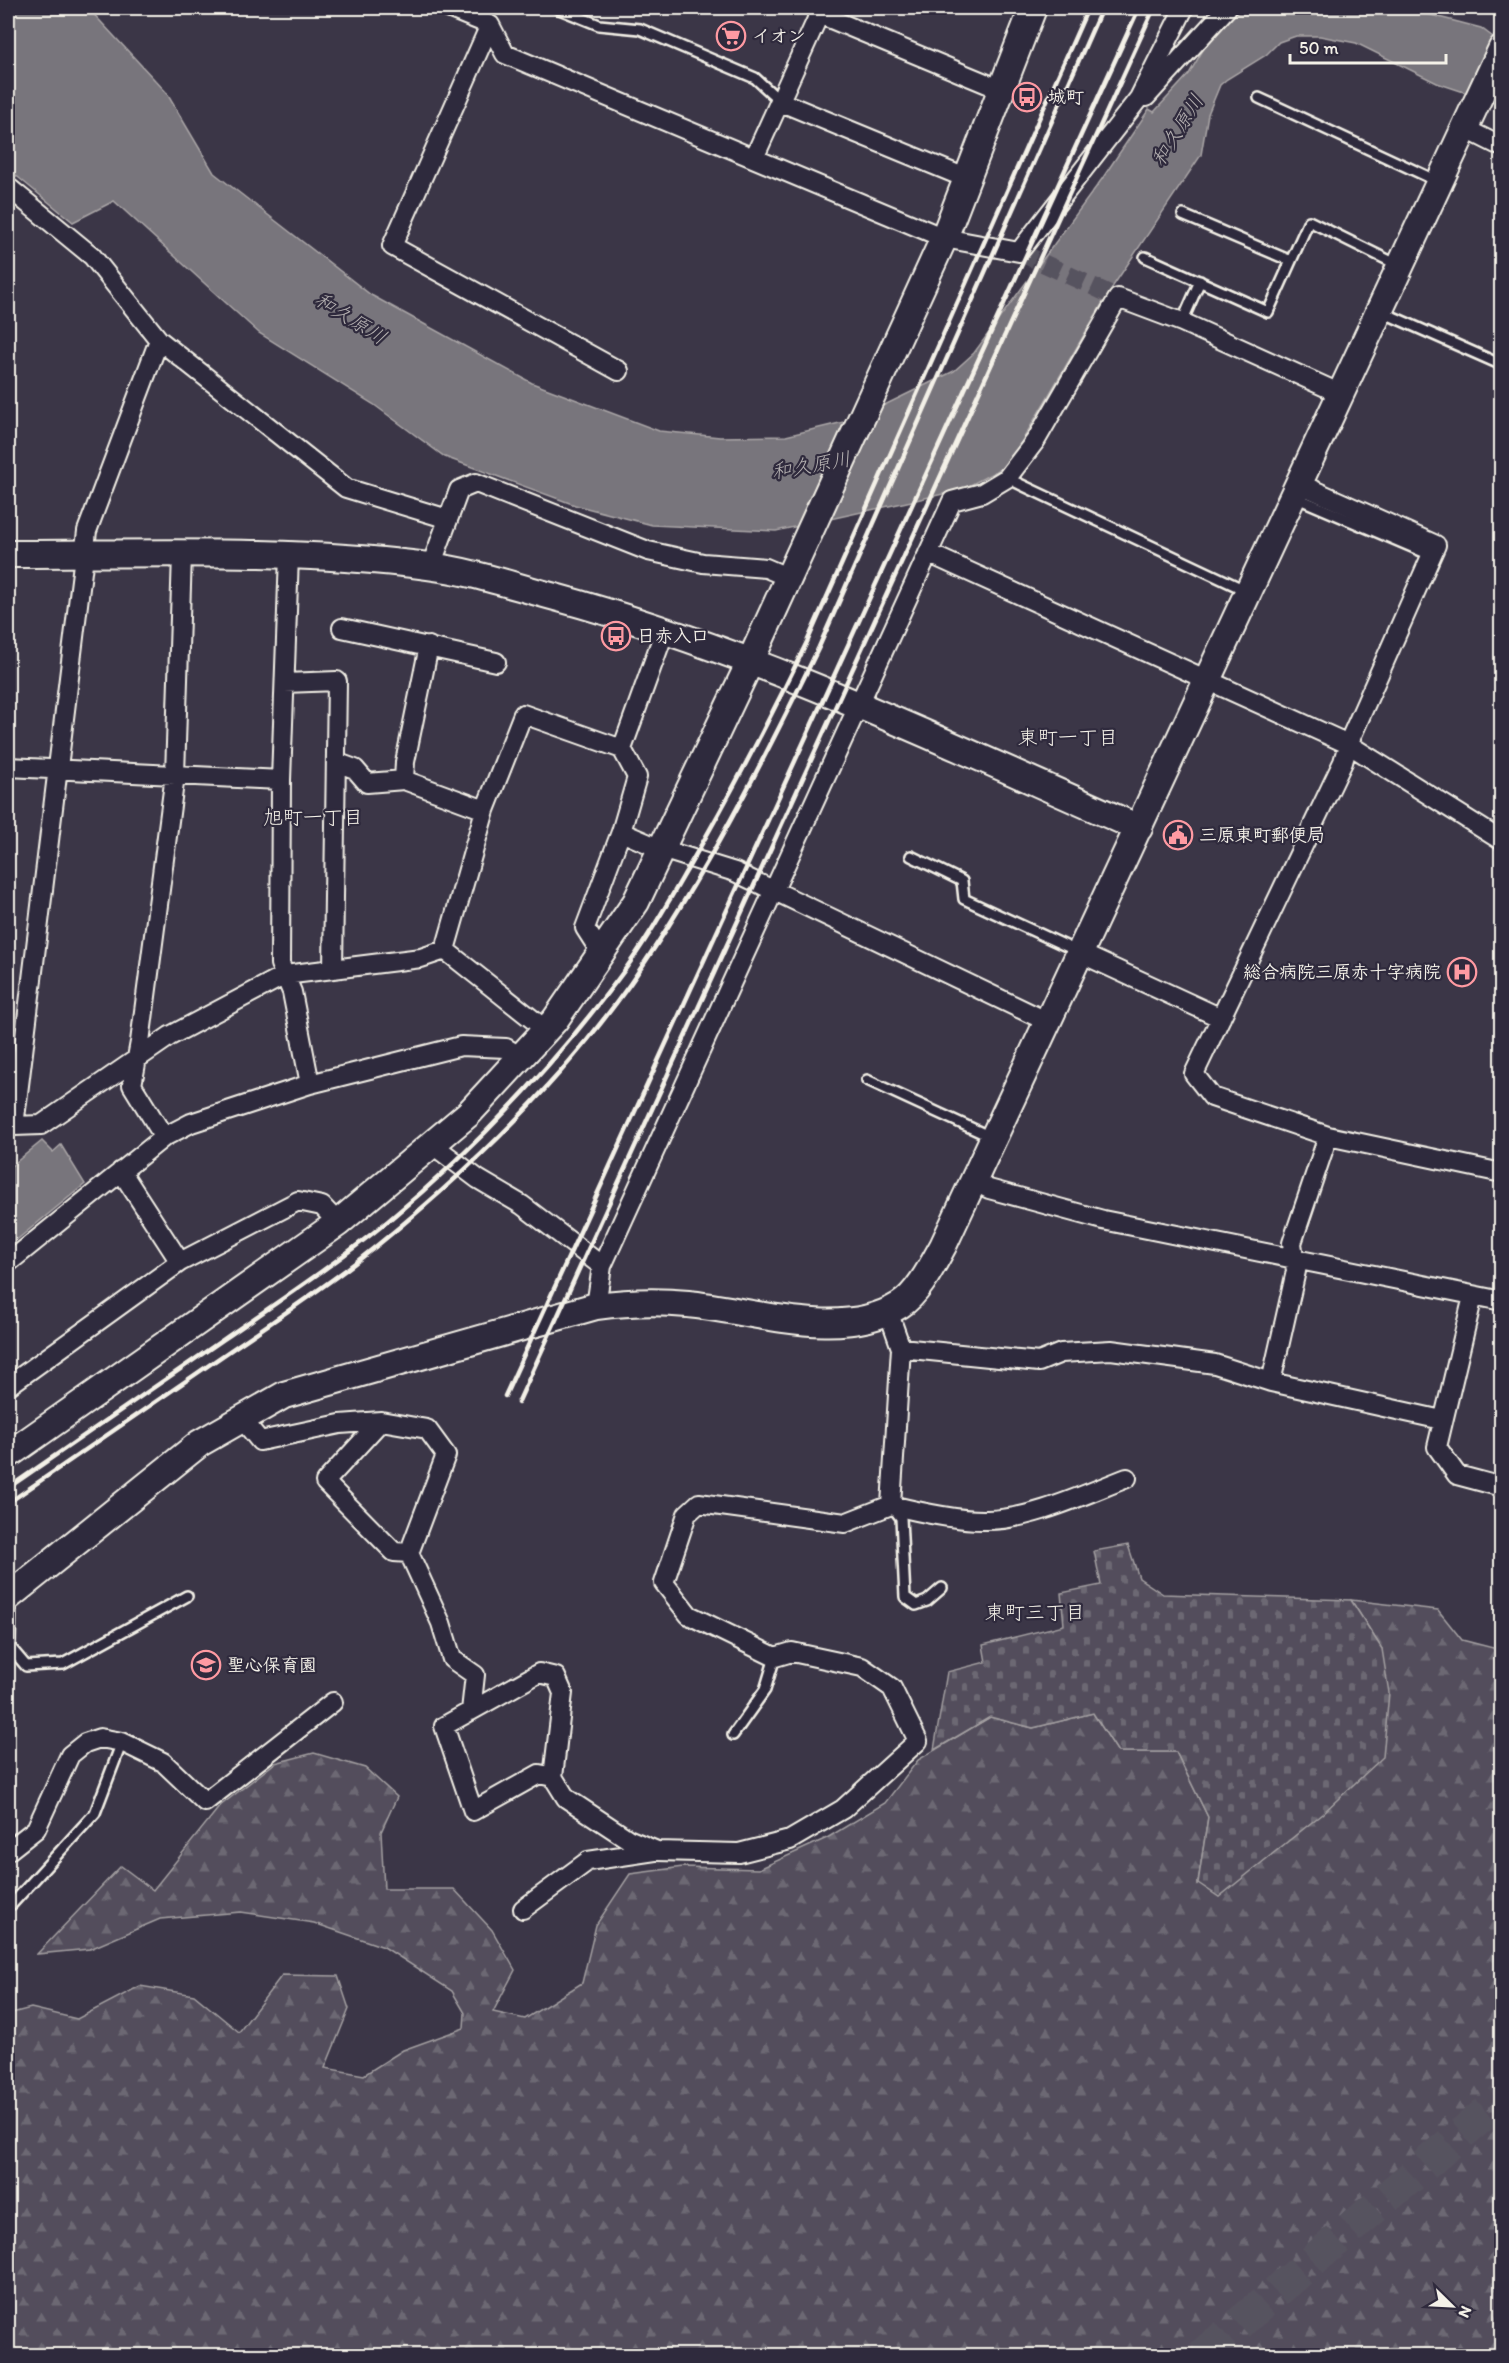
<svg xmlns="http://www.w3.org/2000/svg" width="1509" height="2363" font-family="Itim,'Klee One',sans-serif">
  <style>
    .forest { fill: url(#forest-firs); stroke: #a4a0a2; stroke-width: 1.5 }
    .cemetery { fill: url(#cemetery-stones); stroke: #a4a0a2; stroke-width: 1.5 }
    .water { fill: #78747b; stroke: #aaa6a7; stroke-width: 1.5 }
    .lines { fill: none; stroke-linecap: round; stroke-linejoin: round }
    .street-tunnel { stroke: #57525f; stroke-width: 18; stroke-dasharray: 18 9; stroke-linecap: butt }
    .highway-tunnel { stroke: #57525f; stroke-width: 33; stroke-dasharray: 33 16; stroke-linecap: butt }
    .lane-casing { stroke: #f4f1e8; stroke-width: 14 }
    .street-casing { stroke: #f4f1e8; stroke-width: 22 }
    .secondary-casing { stroke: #f4f1e8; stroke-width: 30 }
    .lane { stroke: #2f2a3d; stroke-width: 9 }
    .street { stroke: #2f2a3d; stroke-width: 18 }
    .secondary { stroke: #2f2a3d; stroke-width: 26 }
    .rail { stroke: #f4f1e8; stroke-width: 4.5 }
    .labels { text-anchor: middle; stroke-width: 4.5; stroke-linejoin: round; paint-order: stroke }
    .poi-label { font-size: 18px; font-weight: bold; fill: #f4f1e8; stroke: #2f2a3d; text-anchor: start }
    .water-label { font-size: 20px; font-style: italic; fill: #b6b2b2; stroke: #2f2a3d }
    .neighbourhood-label { font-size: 20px; fill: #f4f1e8; stroke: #2f2a3d }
  </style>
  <defs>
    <pattern id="forest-firs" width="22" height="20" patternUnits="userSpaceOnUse" patternTransform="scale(1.5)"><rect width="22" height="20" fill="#534e5c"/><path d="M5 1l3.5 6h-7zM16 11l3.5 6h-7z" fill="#6c6873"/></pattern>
    <pattern id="cemetery-stones" width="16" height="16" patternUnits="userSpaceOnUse" patternTransform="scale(1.5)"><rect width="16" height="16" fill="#534e5c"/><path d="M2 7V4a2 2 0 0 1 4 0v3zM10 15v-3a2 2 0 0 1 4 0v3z" fill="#6c6873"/></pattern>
  </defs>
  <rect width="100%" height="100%" fill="#3b3647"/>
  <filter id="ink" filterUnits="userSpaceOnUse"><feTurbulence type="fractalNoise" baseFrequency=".0167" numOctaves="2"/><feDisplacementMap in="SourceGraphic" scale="12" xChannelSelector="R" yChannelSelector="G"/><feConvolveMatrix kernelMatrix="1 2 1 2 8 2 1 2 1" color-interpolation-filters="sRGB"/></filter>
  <g filter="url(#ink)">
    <path class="forest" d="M1351,1600L1438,1610L1462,1640L1501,1650V2355L8,2356V2014L31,2008L77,2019L140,1986L194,1995L239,2032L282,1975L338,1976L349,2009L325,2068L364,2075L403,2050L464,2028L465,2013L452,1991L384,1947L314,1923L241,1912L160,1919L90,1949L37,1954L121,1866L153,1890L220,1806L275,1763L314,1753L365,1768L397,1797L381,1832L384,1889H454L492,1930L515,1970L493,2012L525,2019L582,1983L596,1925L630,1874L683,1867L759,1869L827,1838L885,1803L918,1760L990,1717L1033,1728L1093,1713L1118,1752H1176L1208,1817L1198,1883L1382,1649Z"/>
    <path class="cemetery" d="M1128,1545L1139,1578L1163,1594L1351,1600L1382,1649L1389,1693L1383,1757L1322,1814L1219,1897L1198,1883L1208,1817L1176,1752H1118L1093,1713L1033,1728L990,1717L934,1750L947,1672L986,1662L983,1645L1064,1625L1061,1593L1101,1585L1094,1551Z"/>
    <path class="water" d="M8,8H88L166,92L214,173L371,295L532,383L659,431L720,437L786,436L856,419L954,371L974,353L1102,179L1149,109L1154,112L1189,74L1214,31L1243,8H1407L1408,9L1481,28L1501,43V106L1500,104L1437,83L1356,43L1320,36H1296L1279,42L1266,55L1227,79L1220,85L1208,114L1201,155L1109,292L1008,465L961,490L776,531L652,525L575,505L445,457L373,404L259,333L114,201L73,222L8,169Z
      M42,1141L53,1152L61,1145L85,1184L8,1247V1165L10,1167Z"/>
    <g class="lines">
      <path class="street-tunnel" d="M1019,252L1118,298"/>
      <path class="highway-tunnel" d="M1201,2356L1502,2099"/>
      <g class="lane-casing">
        <path id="lane" d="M557,8L599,25L640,29L755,78L781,102
          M1259,98L1437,181
          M1183,215L1291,261
          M1145,257L1268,312L1309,221L1398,265
          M1382,312L1502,365
          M1182,322L1200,281
          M1007,478L1247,591
          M1295,497L1431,555
          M911,856L962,881L964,899L1079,952
          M867,1080L993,1138
          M894,1509L901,1518L905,1597L916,1605L927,1601L942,1588
          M11,1600L10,1647L26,1666L63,1664L187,1596
          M733,1735L765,1690L775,1657
          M12,1904L95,1813L122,1742"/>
      </g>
      <g class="street-casing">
        <path id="street" d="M448,8L490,25L505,54L944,238L1019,252L1139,98L1184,8
          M819,14L1002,90
          M490,25L392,246L619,371
          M1146,97L1227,8
          M781,102L968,179
          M1464,128L1502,147
          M754,158L822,8
          M8,187L92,256L159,340L346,488L448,519
          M159,340L87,531L14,1126L41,1125L170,1036L285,975L421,958L445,950
          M928,553L1348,744L1502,841
          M289,555L281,780L280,964L292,992L310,1084
          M431,566L459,490L476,483L648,551L703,563L766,568L787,577
          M342,628L496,662
          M285,683L337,681L333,969
          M622,749L665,630
          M336,762L355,769L367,783L404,780L485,810
          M8,767L281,780
          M404,780L405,762L429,646
          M621,832L661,849L735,872L1048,1022
          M445,950L485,810L523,714L622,749L637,777L621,832L585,928L601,953
          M445,950L546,1030
          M1080,953L1221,1018
          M1328,1136L1502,1173
          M164,1137L132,1085L140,1042L175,775L182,554
          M433,1145L478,1179L522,1205L602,1266L596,1306
          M121,1171L180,1262
          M973,1181L989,1189L1103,1220L1502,1301
          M8,1263L164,1137L191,1123L310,1084L461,1046L506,1048L521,1057
          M602,1266L952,501L982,493L1007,478L1036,440L1118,298L1182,322L1341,394
          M1473,1296L1437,1447L1457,1475L1502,1487
          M901,1348L1039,1362L1061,1353L1111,1350L1215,1364L1271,1382L1442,1420
          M1271,1382L1296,1271L1292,1243L1328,1136L1212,1097L1194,1074L1343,762L1348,744L1436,545L1300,484
          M8,1386L180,1262L298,1201L322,1206L338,1223
          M242,1419L260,1441L340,1424L381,1421L427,1429L446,1455L409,1553L394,1552L325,1482L381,1421
          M891,1505C919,1512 959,1521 987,1520C1031,1520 1085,1494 1127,1478
          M409,1553L441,1623L452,1659L475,1675L471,1711
          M553,1777L539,1774L473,1811L444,1726L539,1673L556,1677L563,1693L553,1777L566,1798L628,1839L657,1851L739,1853L790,1840L843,1809L918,1741L892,1688L862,1667L792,1652L775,1657L689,1615L664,1583L687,1514L699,1503L845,1523L891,1505L901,1348L888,1311
          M8,1851L36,1829L70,1755L85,1743L100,1738L122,1742L163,1762L205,1802L333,1702
          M523,1909L588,1861L655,1851"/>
      </g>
      <g class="secondary-casing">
        <path id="secondary" d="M8,554C147,554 289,548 428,566C471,571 513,586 555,597C757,652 947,744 1139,828
          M8,1455L338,1223L468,1114L555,1020L636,902L751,660L944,238L1033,8
          M8,1597L200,1443L284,1395L596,1306C627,1302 657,1301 688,1304C752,1310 841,1342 900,1305C918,1294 933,1264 943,1246L1502,48"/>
      </g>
      <use href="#lane" class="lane"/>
      <use href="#street" class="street"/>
      <use href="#secondary" class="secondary"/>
      <path class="rail" d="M505,1396L1139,8
        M518,1403L1154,8
        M8,1488C80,1439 152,1389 224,1339C279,1301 335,1264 388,1221C474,1150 551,1068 618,979C644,945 666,906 688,868C731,794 770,719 807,642L1088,8
        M8,1503C76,1457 144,1410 212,1363C260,1330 309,1298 355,1263C457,1183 555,1090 630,984C704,878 763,762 819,647L1102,8"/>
    </g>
  </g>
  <defs>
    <g id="supermarket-ring" transform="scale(1.5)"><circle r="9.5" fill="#2f2a3d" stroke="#ff9aa2" stroke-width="1.5"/><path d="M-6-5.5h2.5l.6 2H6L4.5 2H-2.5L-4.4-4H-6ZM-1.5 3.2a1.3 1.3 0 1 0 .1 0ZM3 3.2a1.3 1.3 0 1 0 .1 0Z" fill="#ff9aa2"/></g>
    <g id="bus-ring" transform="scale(1.5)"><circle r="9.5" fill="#2f2a3d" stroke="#ff9aa2" stroke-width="1.5"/><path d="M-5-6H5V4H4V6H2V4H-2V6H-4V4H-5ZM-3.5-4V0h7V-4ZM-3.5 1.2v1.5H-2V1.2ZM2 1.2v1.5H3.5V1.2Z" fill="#ff9aa2"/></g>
    <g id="civic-ring" transform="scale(1.5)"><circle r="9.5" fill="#2f2a3d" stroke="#ff9aa2" stroke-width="1.5"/><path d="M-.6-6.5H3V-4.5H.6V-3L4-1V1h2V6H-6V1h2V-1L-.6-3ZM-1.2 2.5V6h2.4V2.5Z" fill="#ff9aa2"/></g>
    <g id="hospital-ring" transform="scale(1.5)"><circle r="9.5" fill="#2f2a3d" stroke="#ff9aa2" stroke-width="1.5"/><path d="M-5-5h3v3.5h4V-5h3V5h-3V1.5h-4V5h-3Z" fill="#ff9aa2"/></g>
    <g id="school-ring" transform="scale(1.5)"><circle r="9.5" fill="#2f2a3d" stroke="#ff9aa2" stroke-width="1.5"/><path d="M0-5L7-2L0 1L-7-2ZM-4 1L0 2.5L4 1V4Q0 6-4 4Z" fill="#ff9aa2"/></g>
  </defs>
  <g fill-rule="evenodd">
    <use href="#supermarket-ring" x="731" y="36"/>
    <use href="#bus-ring" x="1027" y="97"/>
    <use href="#bus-ring" x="616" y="636"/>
    <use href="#civic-ring" x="1178" y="835"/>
    <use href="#hospital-ring" x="1462" y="972"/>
    <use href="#school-ring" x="206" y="1665"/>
  </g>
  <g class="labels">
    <g class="poi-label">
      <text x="752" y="42">イオン</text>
      <text x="1048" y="103">城町</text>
      <text x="637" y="642">日赤入口</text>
      <text x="1199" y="841">三原東町郵便局</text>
      <text x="1441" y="978" text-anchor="end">総合病院三原赤十字病院</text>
      <text x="227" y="1671">聖心保育園</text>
    </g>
    <g class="water-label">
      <text transform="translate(1177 130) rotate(-58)" y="7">和久原川</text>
      <text transform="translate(351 318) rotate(32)" y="7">和久原川</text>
      <text transform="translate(811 465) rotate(-10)" y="7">和久原川</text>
    </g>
    <g class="neighbourhood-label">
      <text x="1068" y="744">東町一丁目</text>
      <text x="313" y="824">旭町一丁目</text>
      <text x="1035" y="1619">東町三丁目</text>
    </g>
  </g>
  <rect width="1509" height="2363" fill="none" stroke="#2f2a3d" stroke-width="30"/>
  <rect x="15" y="15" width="1479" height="2333" fill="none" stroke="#f4f1e8" stroke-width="2" filter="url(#ink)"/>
  <g transform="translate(1452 2306) rotate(114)" stroke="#2f2a3d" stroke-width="4.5" paint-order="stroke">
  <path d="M0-4.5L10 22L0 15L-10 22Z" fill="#f4f1e8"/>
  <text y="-9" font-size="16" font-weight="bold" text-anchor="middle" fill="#f4f1e8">N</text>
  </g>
  <path d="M1290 54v9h156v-9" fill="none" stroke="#f4f1e8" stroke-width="3"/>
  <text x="1299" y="54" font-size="18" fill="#f4f1e8" stroke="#2f2a3d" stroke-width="4.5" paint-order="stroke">50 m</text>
</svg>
